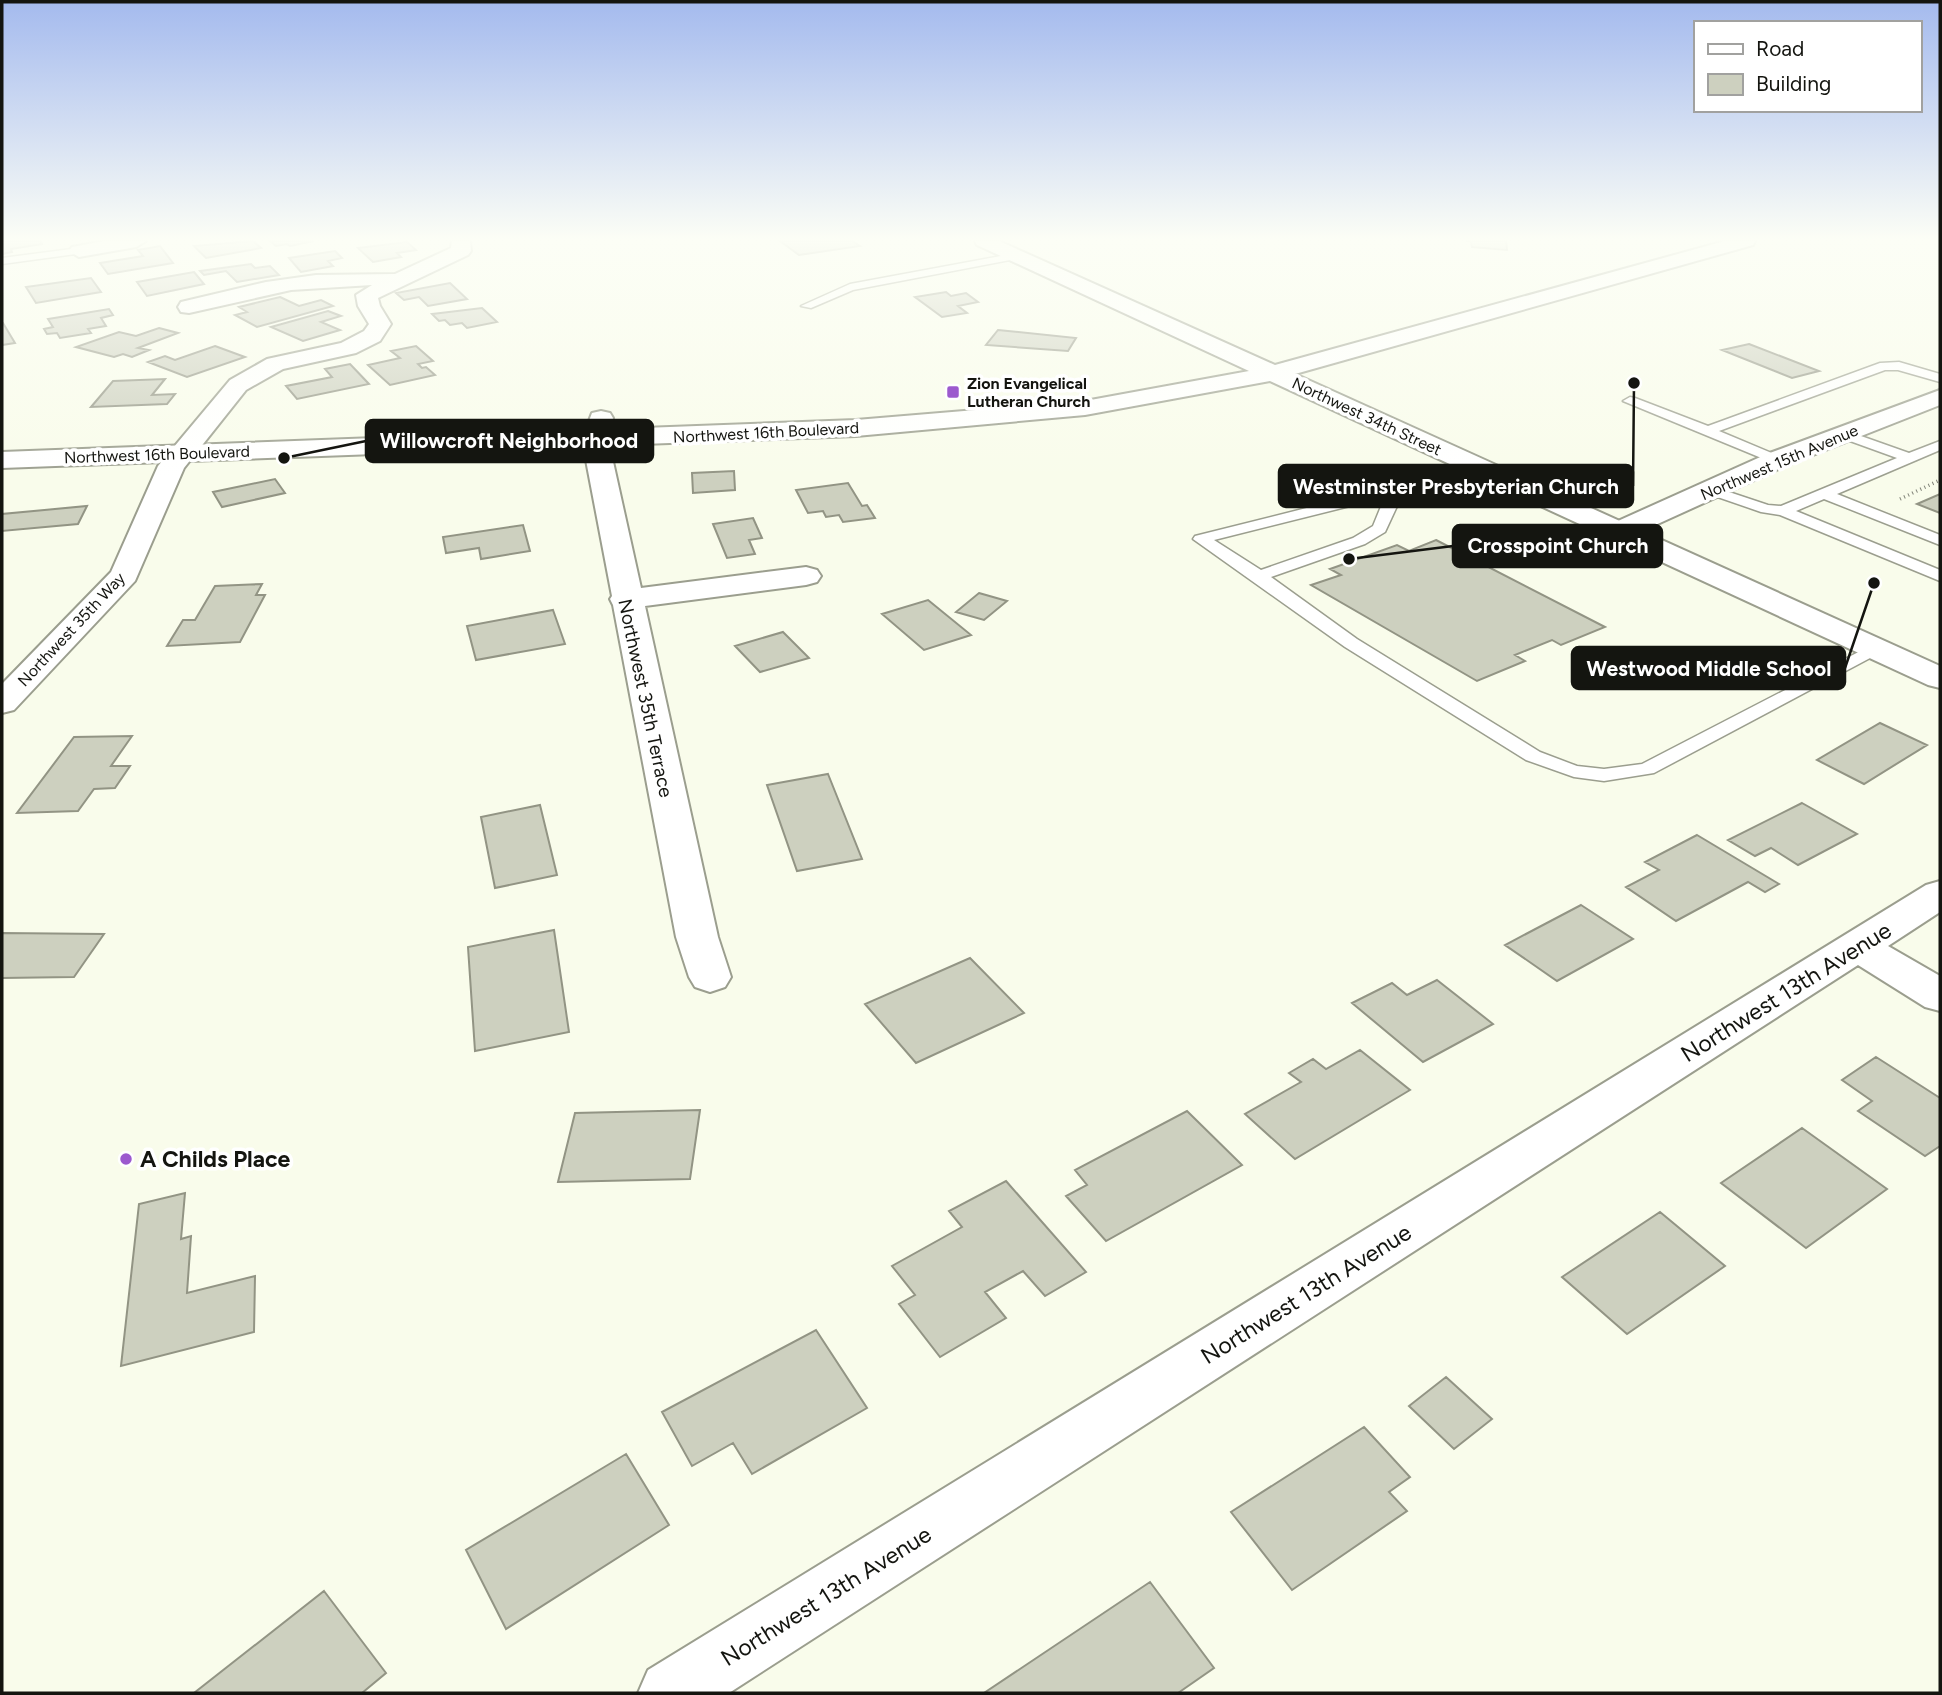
<svg xmlns="http://www.w3.org/2000/svg" width="1942" height="1695" font-family="Figtree,sans-serif">
  <style>
    .building { fill: #cdd0bf; stroke: #929484; stroke-width: 2 }
    .lines { fill: none; stroke-linecap: round; stroke-linejoin: round }
    .lane-casing { stroke: #9b9e8e; stroke-width: 3 }
    .street-casing { stroke: #9b9e8e; stroke-width: 4 }
    .secondary-casing { stroke: #9b9e8e; stroke-width: 4 }
    .path { stroke: #828479; stroke-width: 3.5; stroke-dasharray: 1 3.5; stroke-linecap: butt }
    .lane { fill: #fff; fill-rule: evenodd }
    .street { fill: #fff; fill-rule: evenodd }
    .secondary { fill: #fff; fill-rule: evenodd }
    .poi-dot { fill: #9c59ce; stroke: #fff; stroke-width: 2.5 }
    .labels { text-anchor: middle; stroke-width: 7; stroke-linejoin: round; paint-order: stroke }
    .far-poi-label { font-size: 16px; font-weight: bold; fill: #141510; stroke: #fff; text-anchor: start }
    .far-street-label { font-size: 16px; fill: #141510; stroke: #fff }
    .street-label { font-size: 19px; fill: #141510; stroke: #fff }
    .near-street-label { font-size: 23px; fill: #141510; stroke: #fff }
    .near-poi-label { font-size: 23px; font-weight: bold; fill: #141510; stroke: #fff; text-anchor: start }
    .leader { fill: none; stroke: #141510; stroke-width: 2.5 }
    .callout-dot { fill: #141510; stroke: #fff; stroke-width: 2.5 }
    .callout { fill: #141510; stroke: #141510; stroke-width: 2.5 }
    .callout-label { font-size: 21px; text-anchor: middle; font-weight: bold; fill: #fff }
  </style>
  <rect width="100%" height="100%" fill="#f9fceb"/>
  <path class="building" d="M2,241H40L42,244L11,249L12,252L2,254Z
    M253,241L261,248L206,258L194,246Z
    M270,241H314L290,246L287,244L276,246Z
    M780,241H852L860,246L799,255Z
    M1466,241H1506L1507,250L1472,247L1471,241Z
    M407,242L416,250L397,253L401,257L373,262L358,248Z
    M160,246L173,263L108,274L100,263L143,256L138,250Z
    M335,251L342,258L328,261L333,266L301,272L289,258Z
    M251,264L255,268L270,266L279,275L237,282L226,271L204,275L200,271Z
    M194,272L204,284L147,296L137,282Z
    M91,278L101,292L36,303L26,287Z
    M450,283L467,299L428,306L419,297L404,300L396,293Z
    M946,292L951,296L966,293L978,302L958,306L967,313L942,317L915,297Z
    M280,297L299,306L321,300L333,306L257,327L235,315L247,312L239,307Z
    M482,308L497,322L467,328L462,323L450,325L445,320L439,321L432,314Z
    M109,309L113,315L101,318L106,326L88,329L91,333L60,338L57,333L47,334L44,329L53,327L48,319Z
    M328,311L341,316L321,322L340,330L303,341L271,327Z
    M2,323H3L15,343L2,345Z
    M159,328L178,333L138,348L149,350L132,357L123,354L114,357L76,347L119,332L136,336Z
    M998,330L1076,338L1068,351L986,345Z
    M1749,344L1819,371L1792,378L1722,350Z
    M215,346L245,357L187,377L148,362L165,356L175,360Z
    M416,346L433,361L418,364L422,368L426,367L435,375L390,385L368,365L400,358L391,351Z
    M350,364L369,384L297,399L286,386L332,377L325,369Z
    M165,379L152,395L175,394L167,404L91,407L113,381Z
    M734,471L735,490L693,493L692,473Z
    M275,479L285,493L222,507L213,492Z
    M848,483L862,506L867,505L875,518L843,522L839,515L826,517L823,511L808,513L796,490Z
    M1940,494V513L1917,504Z
    M87,506L78,524L2,531V514Z
    M753,518L762,538L749,540L755,554L727,558L713,524Z
    M523,525L530,551L481,559L479,548L446,553L443,537Z
    M1436,540L1605,627L1561,645L1552,640L1515,655L1525,661L1477,681L1311,585L1341,575L1330,569L1397,545L1409,551Z
    M262,584L256,595H265L240,642L167,646L183,620H195L215,586Z
    M979,593L1007,601L984,620L956,612Z
    M928,600L971,635L924,650L882,614Z
    M553,610L565,644L476,660L467,626Z
    M783,632L809,658L760,672L735,646Z
    M1880,723L1927,745L1864,784L1817,760Z
    M132,736L111,766H130L115,788L94,789L78,811L17,813L74,737Z
    M828,774L862,859L797,871L767,785Z
    M1802,803L1857,834L1798,865L1771,848L1755,856L1728,840Z
    M540,805L557,875L495,888L481,817Z
    M1697,835L1779,884L1765,892L1748,882L1676,921L1626,887L1659,870L1645,862Z
    M1581,905L1633,939L1557,981L1505,945Z
    M554,930L569,1032L475,1051L468,947Z
    M2,933L104,934L74,977L2,978Z
    M970,958L1024,1013L916,1063L865,1004Z
    M1437,980L1493,1024L1423,1062L1352,1003L1392,983L1407,995Z
    M1360,1050L1410,1090L1295,1159L1245,1114L1301,1082L1289,1073L1313,1059L1326,1069Z
    M1876,1057L1940,1098V1146L1925,1156L1858,1111L1872,1101L1842,1080Z
    M700,1110L690,1179L558,1182L575,1113Z
    M1187,1111L1242,1165L1106,1241L1066,1196L1087,1185L1075,1170Z
    M1802,1128L1887,1189L1806,1248L1721,1183Z
    M1006,1181L1086,1272L1045,1296L1023,1271L985,1292L1006,1318L940,1357L899,1304L915,1295L892,1266L962,1227L949,1211Z
    M185,1193L181,1239L191,1236L187,1293L255,1276L254,1332L121,1366L139,1204Z
    M1660,1212L1725,1266L1627,1334L1562,1277Z
    M816,1330L867,1408L752,1474L733,1443L692,1466L662,1412Z
    M1446,1377L1492,1419L1454,1449L1409,1406Z
    M1364,1427L1410,1477L1389,1492L1407,1511L1292,1590L1231,1512Z
    M626,1454L669,1525L506,1629L466,1550Z
    M1150,1582L1214,1668L1178,1693H984Z
    M324,1591L386,1673L362,1693H194Z"/>
  <g class="lines">
    <g class="lane-casing">
      <path id="lane" d="M79,248L83,249V253L2,264V258Z
        M1017,253L1022,256L1021,258L853,290L811,308L801,306L850,284Z
        M1899,362L1940,374V382L1898,370H1885L1719,431L1781,457L1783,460L1776,464L1623,401L1630,397L1635,398L1708,426L1880,363Z
        M1844,430L1909,453L1940,441V450L1837,494L1940,535V545L1824,499L1796,511L1940,570V581L1780,515L1761,512L1706,493L1704,490L1711,486L1768,505L1781,506L1897,458L1839,437L1837,434Z
        M1482,464L1489,468L1487,471L1391,495L1398,504L1385,532L1365,544L1271,577L1357,639L1540,752L1577,766L1604,769L1642,764L1872,645L1878,644L1887,649L1654,773L1604,781L1574,777L1526,760L1345,647L1193,539L1195,536ZM1378,499L1382,504L1373,526L1353,538L1261,570L1214,540Z"/>
    </g>
    <g class="street-casing">
      <path id="street" d="M104,241H146L136,247L79,257L69,251L72,247Z
        M452,241H470L471,251L468,255L378,298L380,306L391,324L380,341L356,353L283,369L246,390L184,468L135,581L14,710L2,713V684L111,572L158,466L230,380L267,359L341,343L364,331L369,324L358,306L356,295L372,285L291,290L189,313L181,312L178,307L181,302L266,282L316,275L395,274L451,248Z
        M1940,390V405L1785,466L1629,537L1619,540L1609,537L1605,531L1609,525L1767,454Z
        M601,411L610,413L613,418L608,439L641,588L806,567L817,570L821,576L817,582L806,585L645,606L718,937L731,977L725,987L710,992L695,987L689,977L676,937L613,605L610,599L612,596L582,439L592,413Z
        M1940,881V912L1888,946L1940,976V1011L1925,1007L1858,965L729,1693H638L648,1670L1926,885Z"/>
    </g>
    <g class="secondary-casing">
      <path id="secondary" d="M975,241H999L1275,365L1725,241H1755L1753,245L1295,374L1940,666V688L1928,685L1270,381L1085,415L856,436L2,468V452L856,420L1085,401L1249,371L977,245Z"/>
    </g>
    <path class="path" d="M1900,499L1940,480"/>
    <use href="#lane" class="lane"/>
    <use href="#street" class="street"/>
    <use href="#secondary" class="secondary"/>
  </g>
  <linearGradient id="sky" x2="0" y2="1"><stop stop-color="#a4baee"/><stop offset="0.5" stop-color="#fcfef6"/><stop offset="1" stop-color="#fcfef6" stop-opacity="0"/></linearGradient>
  <rect width="1942" height="478" fill="url(#sky)"/>
  <g class="poi-dot">
    <rect x="946" y="385" width="14" height="14" rx="3.5"/>
    <circle cx="126" cy="1159" r="7"/>
  </g>
  <g class="labels">
    <g class="far-poi-label">
      <text x="967" y="389">Zion Evangelical<tspan x="967" dy="18">Lutheran Church</tspan></text>
    </g>
    <g class="far-street-label">
      <text transform="translate(1367 416) rotate(25)" y="6">Northwest 34th Street</text>
      <text transform="translate(766 432) rotate(-3)" y="6">Northwest 16th Boulevard</text>
      <text transform="translate(157 454) rotate(-2)" y="6">Northwest 16th Boulevard</text>
      <text transform="translate(1779 462) rotate(-23)" y="6">Northwest 15th Avenue</text>
      <text transform="translate(71 629) rotate(-47)" y="6">Northwest 35th Way</text>
    </g>
    <g class="street-label">
      <text transform="translate(646 698) rotate(78)" y="7">Northwest 35th Terrace</text>
    </g>
    <g class="near-street-label">
      <text transform="translate(1786 992) rotate(-32)" y="8">Northwest 13th Avenue</text>
      <text transform="translate(1306 1294) rotate(-32)" y="8">Northwest 13th Avenue</text>
      <text transform="translate(826 1596) rotate(-32)" y="8">Northwest 13th Avenue</text>
    </g>
    <g class="near-poi-label">
      <text x="140" y="1167">A Childs Place</text>
    </g>
  </g>
  <path class="leader" d="M284 458L366 441M1634 383L1633 486M1349 559L1453 546M1874 583L1845 668"/>
  <g class="callout-dot">
    <circle cx="284" cy="458" r="7"/>
    <circle cx="1634" cy="383" r="7"/>
    <circle cx="1349" cy="559" r="7"/>
    <circle cx="1874" cy="583" r="7"/>
  </g>
  <g class="callout">
    <rect x="366" y="420" width="287" height="42" rx="7"/>
    <rect x="1279" y="465" width="354" height="42" rx="7"/>
    <rect x="1453" y="525" width="209" height="42" rx="7"/>
    <rect x="1572" y="647" width="273" height="42" rx="7"/>
  </g>
  <g class="callout-label">
    <text x="509" y="448">Willowcroft Neighborhood</text>
    <text x="1456" y="494">Westminster Presbyterian Church</text>
    <text x="1558" y="553">Crosspoint Church</text>
    <text x="1709" y="676">Westwood Middle School</text>
  </g>
  <rect width="1942" height="1695" fill="none" stroke="#141510" stroke-width="7"/>
  <rect x="1694" y="21" width="228" height="91" fill="#ffffff" stroke="#a1a19f" stroke-width="2"/>
  <rect x="1708" y="44" width="35" height="10" fill="#ffffff" stroke="#a1a19f" stroke-width="2"/>
  <text x="1756" y="56" font-size="21" fill="#141510">Road</text>
  <rect x="1708" y="74" width="35" height="21" fill="#cdd0bf" stroke="#a1a19f" stroke-width="2"/>
  <text x="1756" y="91" font-size="21" fill="#141510">Building</text>
</svg>
